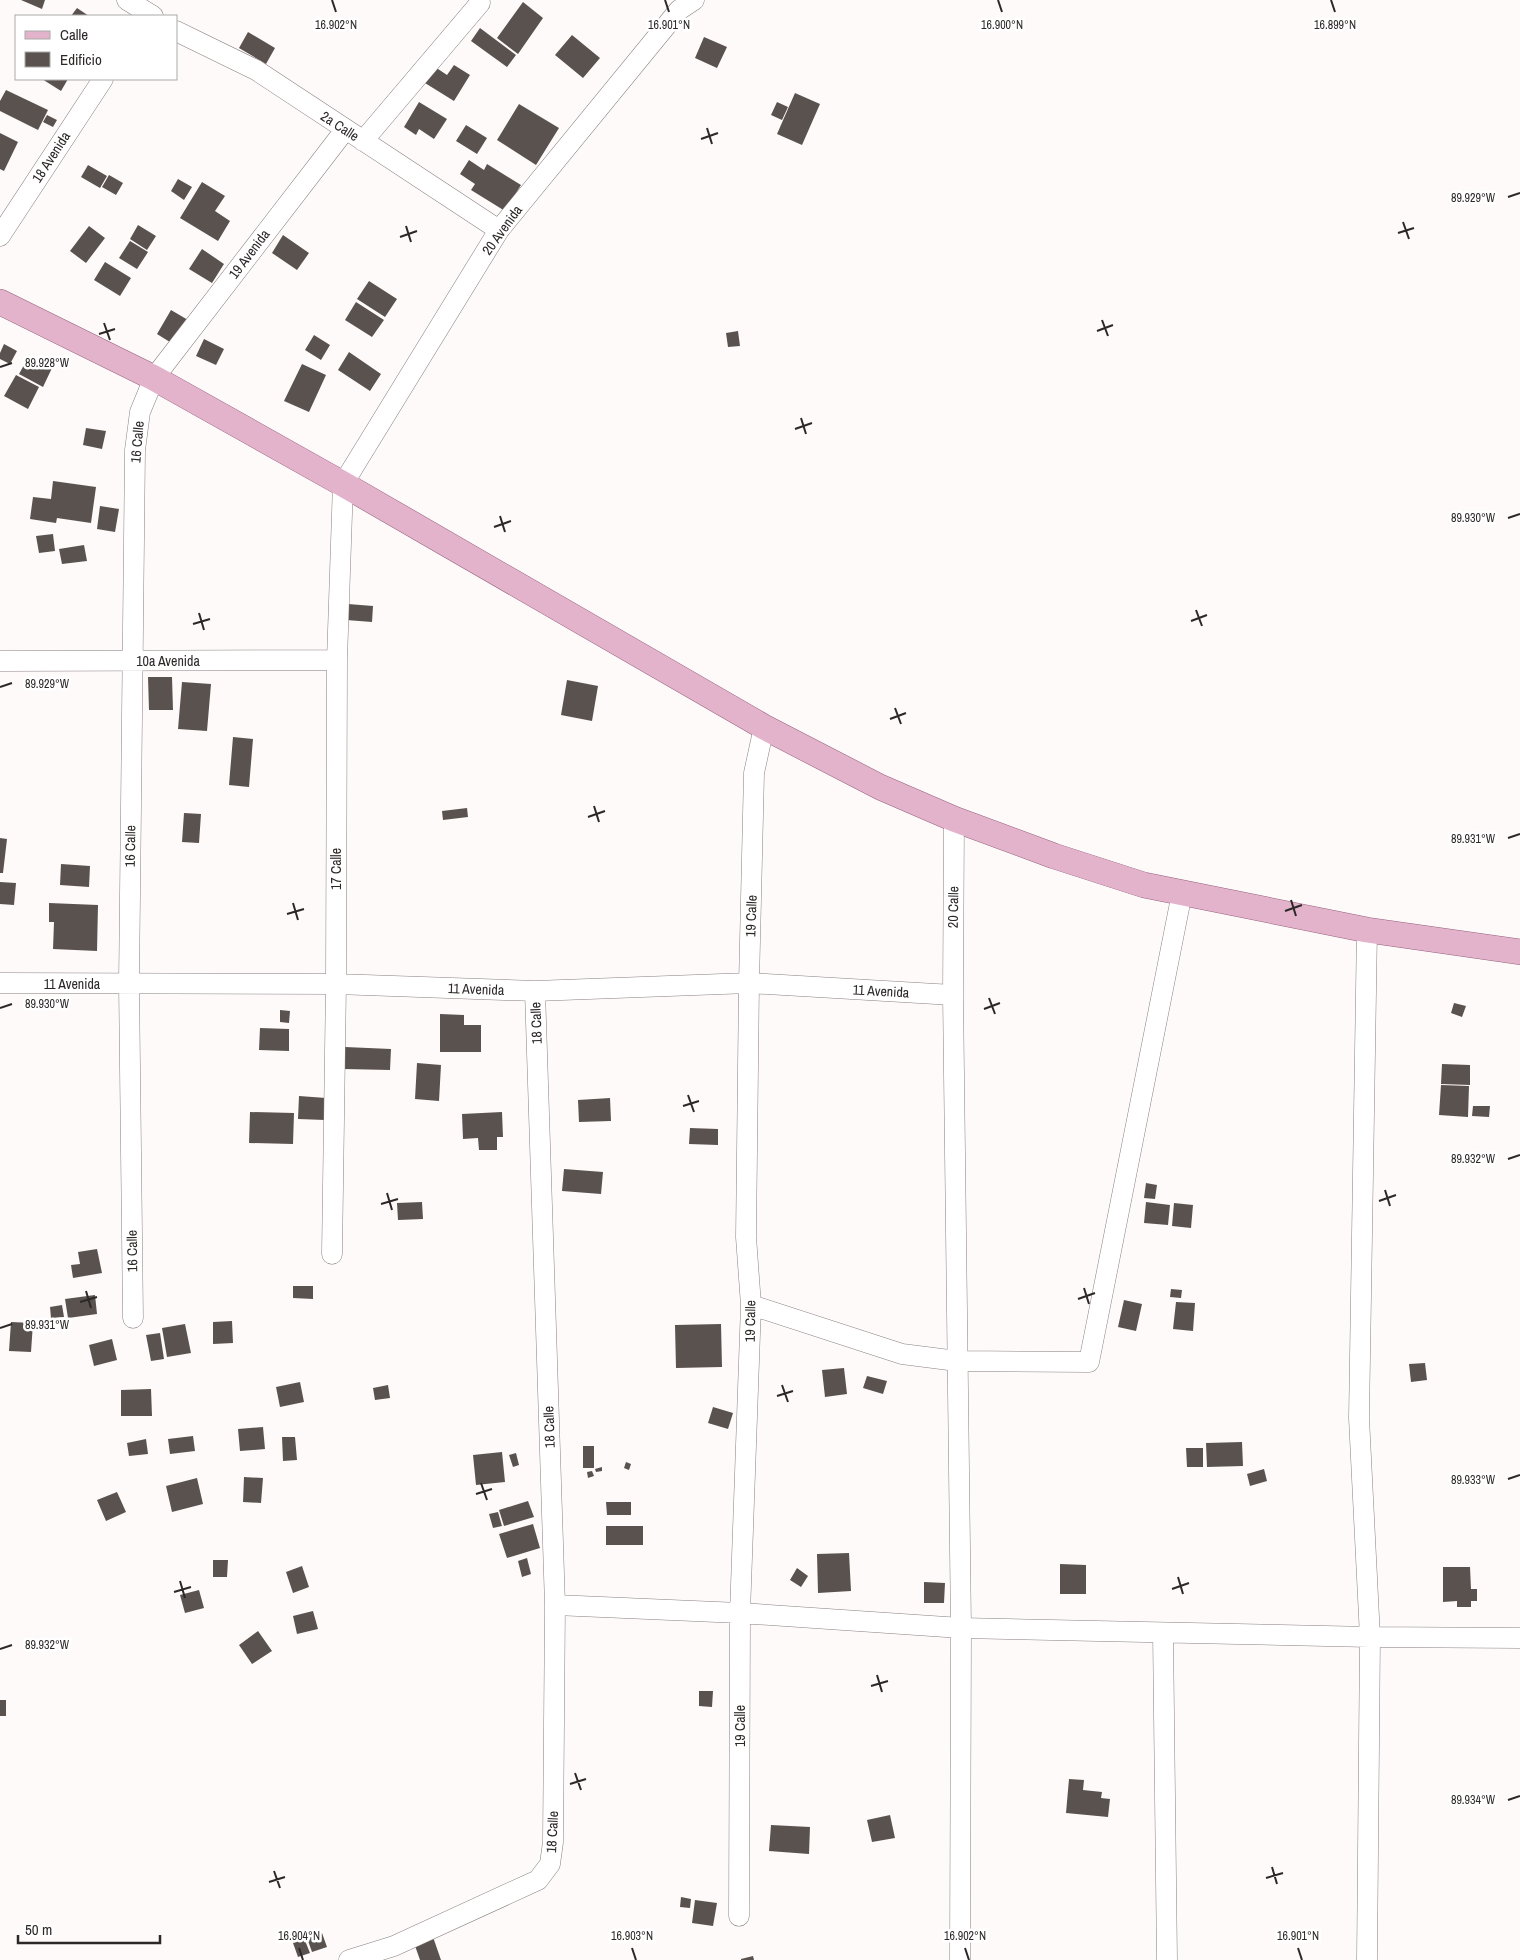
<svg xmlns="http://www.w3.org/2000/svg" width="1520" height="1960" font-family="'Archivo Narrow',sans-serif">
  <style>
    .building { fill: #5a524f }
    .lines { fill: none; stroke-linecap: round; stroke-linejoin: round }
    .minor-casing { stroke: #8a8081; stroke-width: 21 }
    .major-casing { stroke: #97617c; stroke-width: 26 }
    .minor { stroke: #fff; stroke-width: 20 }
    .major { stroke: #e3b3cc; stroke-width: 25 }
    .ticks { fill: none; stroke: #2c2828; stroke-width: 2 }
    .labels { text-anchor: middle; stroke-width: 5; stroke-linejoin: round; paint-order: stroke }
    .street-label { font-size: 14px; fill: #2c2828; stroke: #fff }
    .ticks-label { font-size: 12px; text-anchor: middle; fill: #2c2828; stroke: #fff; stroke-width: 5; stroke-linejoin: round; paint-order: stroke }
  </style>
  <rect width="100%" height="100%" fill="#fefafa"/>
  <path class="building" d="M21,0H45L42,9Z
    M523,2L543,18L518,54L497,38Z
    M77,8L89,16H71Z
    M480,28L516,55L507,67L471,41Z
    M248,32L275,48L266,64L239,48Z
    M572,35L600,58L583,78L555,55Z
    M704,37L727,47L717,68L695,58Z
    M454,65L470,75L454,101L425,83L435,67L447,75Z
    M42,79H68L61,91Z
    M6,90L48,110L38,130L0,111V101Z
    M795,93L820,104L802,145L777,134Z
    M419,102L447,119L434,139L419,129L416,135L404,127Z
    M777,102L788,107L782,120L771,115Z
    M519,104L559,128L536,165L497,140Z
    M47,115L57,120L53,127L43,122Z
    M466,125L487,138L477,154L456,141Z
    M0,133L18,142L4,171L0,169Z
    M469,160L484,170L487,164L521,185L505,211L471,190L475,184L460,174Z
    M88,165L107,176L100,188L81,177Z
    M109,175L123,183L116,195L102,187Z
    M178,179L192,187L184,200L171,191Z
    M202,182L225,196L215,211L230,221L218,241L180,218Z
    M138,225L156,236L147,250L130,239Z
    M89,226L105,238L86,263L70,251Z
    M283,235L309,253L297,270L272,253Z
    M130,241L148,252L137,269L119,258Z
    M202,249L224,264L212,283L189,269Z
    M105,262L131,278L120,296L94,280Z
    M369,281L397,299L385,317L357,299Z
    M356,302L384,320L372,337L345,320Z
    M171,310L188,320L173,344L157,334Z
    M738,331L740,346L728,347L726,333Z
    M314,335L330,345L321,360L305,350Z
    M204,339L224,349L216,365L196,356Z
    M4,344L17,351L10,364L0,359V353Z
    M349,352L381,374L370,391L338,370Z
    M29,356L52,368L43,387L19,374Z
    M302,364L326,375L309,412L284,401Z
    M16,375L39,387L28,409L4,396Z
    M86,428L106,431L102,449L83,445Z
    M53,481L96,487L91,523L57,518L56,523L30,519L33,497L51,499Z
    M100,506L119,509L115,532L97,529Z
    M53,534L55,551L39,553L36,536Z
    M84,545L87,561L62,564L59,549Z
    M348,604L373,606L372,622L346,620Z
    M148,677H172L173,710H149Z
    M567,680L598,686L592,721L561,715Z
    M182,682L211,684L207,731L178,729Z
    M233,737L253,739L249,787L229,785Z
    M467,808L468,817L443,820L442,811Z
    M184,813L201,814L199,843L182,842Z
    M0,838L7,839L3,873H0Z
    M61,864L90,866L89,887L60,885Z
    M0,882L16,883L14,905L0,904Z
    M49,903L98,905L97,951L53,949L54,922H49Z
    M1454,1003L1466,1006L1462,1017L1451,1013Z
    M280,1010L290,1011L289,1023L280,1022Z
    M440,1014L464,1015V1025H481V1052H440Z
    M260,1028L289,1029V1051L259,1050Z
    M345,1047L391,1049L390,1070L344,1069Z
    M417,1063L441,1065L439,1101L415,1099Z
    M1442,1064L1470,1065V1085L1441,1084Z
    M1441,1085L1469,1086L1468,1117L1439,1115Z
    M299,1096L326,1098L325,1120L298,1119Z
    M610,1098L611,1121L579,1122L578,1100Z
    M1473,1106H1490L1489,1117L1472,1116Z
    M250,1112L294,1113L293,1144L249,1143Z
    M502,1112L503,1137H497V1150H479L478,1138L463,1139L462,1114Z
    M690,1128L718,1129V1145L689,1144Z
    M564,1169L603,1172L601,1194L562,1191Z
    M1146,1183L1157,1185L1155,1199L1144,1198Z
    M422,1202L423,1219L398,1220L397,1203Z
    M1146,1202L1170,1205L1168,1225L1144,1223Z
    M1174,1203L1193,1205L1191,1228L1172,1226Z
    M97,1249L102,1273L73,1278L71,1265L80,1264L78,1252Z
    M293,1286H313V1299L293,1298Z
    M1171,1289L1182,1290L1181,1298L1170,1297Z
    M95,1295L97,1314L68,1318L65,1299Z
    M1124,1300L1142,1304L1136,1331L1118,1327Z
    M1176,1302L1195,1303L1193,1331L1173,1329Z
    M62,1305L64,1317L51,1318L50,1307Z
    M232,1321L233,1343L213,1344V1322Z
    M11,1322L33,1323L31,1352L9,1351Z
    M185,1324L191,1353L167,1357L162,1328Z
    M721,1324L722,1367L676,1368L675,1325Z
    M160,1333L164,1359L151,1361L146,1335Z
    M112,1339L117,1360L94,1366L89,1345Z
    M1425,1363L1427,1380L1411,1382L1409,1364Z
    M844,1368L847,1394L825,1397L822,1370Z
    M867,1376L887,1381L883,1394L863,1388Z
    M300,1382L304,1402L280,1407L276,1387Z
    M388,1385L390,1398L375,1400L373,1388Z
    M151,1389L152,1416H121V1390Z
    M713,1407L733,1413L728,1429L708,1423Z
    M263,1427L265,1449L240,1451L238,1429Z
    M193,1436L195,1451L170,1454L168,1439Z
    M282,1437H295L297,1460L283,1461Z
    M146,1439L148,1454L129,1456L127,1443Z
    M1242,1442L1243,1466L1207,1467L1206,1443Z
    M583,1446H594V1468H583Z
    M1186,1448H1203V1467H1187Z
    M502,1452L505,1482L476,1485L473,1455Z
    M516,1453L519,1465L513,1467L509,1455Z
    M626,1462L631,1464L629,1470L624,1468Z
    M602,1467V1471L596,1472L595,1469Z
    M1264,1469L1267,1481L1250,1486L1247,1474Z
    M592,1471L594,1476L588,1478L587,1472Z
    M244,1477L263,1478L261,1503L243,1502Z
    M197,1478L203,1504L172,1512L166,1486Z
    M117,1492L126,1512L106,1521L97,1500Z
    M528,1501L534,1517L504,1526L499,1510Z
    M606,1502H631V1515H607Z
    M498,1512L502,1526L493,1528L489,1514Z
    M533,1524L540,1548L507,1558L499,1534Z
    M606,1526H643V1545H606Z
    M849,1553L851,1591L818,1593L817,1554Z
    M527,1558L531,1574L522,1577L518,1561Z
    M213,1560H228L227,1577H213Z
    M1060,1564L1086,1565V1594H1060Z
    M302,1566L309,1587L293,1593L286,1572Z
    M1443,1567H1470L1471,1589H1477V1601H1471V1607H1457V1601L1443,1602Z
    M797,1568L808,1576L801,1587L790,1580Z
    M924,1582L945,1583L944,1603H924Z
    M199,1590L204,1608L185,1613L180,1595Z
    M313,1611L318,1629L297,1634L293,1616Z
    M258,1631L272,1651L252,1664L239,1645Z
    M699,1691H713L712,1707L699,1706Z
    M0,1700H6V1716H0Z
    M1069,1779L1084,1780L1083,1790L1102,1792L1101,1798L1110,1799L1108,1817L1066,1813Z
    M890,1815L895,1838L872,1842L867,1820Z
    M771,1825L810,1827L809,1854L769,1851Z
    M681,1897L691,1899L690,1908L680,1907Z
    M695,1900L717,1903L713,1926L692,1923Z
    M322,1933L327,1947L312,1952L307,1938Z
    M433,1937L441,1960H420L414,1943Z
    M304,1938L310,1953L298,1957L293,1943Z
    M753,1956L754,1960H741V1959Z"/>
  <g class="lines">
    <g class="minor-casing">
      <path id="minor" d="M127,0L153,16
        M176,31L256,70L499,230
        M363,141L480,3
        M0,236L103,79
        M0,661L337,660
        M954,819L953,995L961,1628L960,1960
        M1367,930L1359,1418L1370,1637L1367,1960
        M0,983L336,984L535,991L749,983L953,995
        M332,1254L336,984L337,660L343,484L499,230L679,10L694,0
        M751,1305L902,1354L957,1361L1089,1362L1182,893
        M133,1318L129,984L135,450L140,412L154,378L345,130
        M555,1605L740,1613L961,1628L1370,1637L1520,1638
        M1163,1633L1167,1960
        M739,1916L740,1613L751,1305L746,1237L749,983L754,773L764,727
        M349,1960L394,1946L538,1880L550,1864L553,1842L555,1605L535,991"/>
    </g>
    <g class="major-casing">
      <path id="major" d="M0,302L154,378L343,484L764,727L880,787L954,819L1054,856L1144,885L1367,930L1520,952"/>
    </g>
    <use href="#minor" class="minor"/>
    <use href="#major" class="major"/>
  </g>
  <path class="ticks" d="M332,0L336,12M665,0L669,12M998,0L1002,12M1331,0L1335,12M707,128L712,144M701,139L718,133M1508,197L1520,193M1403,222L1409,239M406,226L411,242M1398,233L1414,228M400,237L417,231M1102,320L1108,336M104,323L110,340M1097,331L1113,325M99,334L115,329M0,367L12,363M801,418L806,434M795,429L812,423M500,516L505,532M1508,518L1520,514M494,527L511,521M1196,610L1202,626M199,613L204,630M1191,621L1207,615M193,624L210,619M0,687L12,683M895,708L901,724M890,719L906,713M594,806L599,822M588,817L605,811M1508,838L1520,834M1291,900L1296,916M293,903L298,920M1285,911L1302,905M287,914L304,909M989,998L995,1014M0,1008L12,1004M984,1009L1000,1003M688,1095L694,1112M683,1106L699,1101M1508,1159L1520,1155M1385,1190L1390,1206M387,1193L392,1210M1379,1201L1396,1195M381,1204L398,1199M1084,1288L1089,1304M86,1291L91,1308M1078,1299L1095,1293M80,1302L97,1297M0,1328L12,1324M782,1385L788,1402M777,1396L793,1391M1508,1479L1520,1475M481,1483L487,1500M476,1494L492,1489M1178,1577L1183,1594M180,1581L185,1598M1172,1589L1189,1583M174,1592L191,1587M0,1649L12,1645M877,1675L882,1692M871,1686L888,1681M575,1773L581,1790M570,1784L586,1779M1508,1800L1520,1796M1272,1867L1277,1884M274,1871L280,1888M1266,1878L1283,1873M269,1882L285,1877M299,1948L303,1960M632,1948L636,1960M965,1948L969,1960M1298,1948L1302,1960"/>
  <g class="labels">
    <g class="street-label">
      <text transform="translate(340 126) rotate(33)" y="5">2a Calle</text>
      <text transform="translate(51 157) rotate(-57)" y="5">18 Avenida</text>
      <text transform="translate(502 230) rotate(-54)" y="5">20 Avenida</text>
      <text transform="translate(249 254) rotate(-53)" y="5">19 Avenida</text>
      <text transform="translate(137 442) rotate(-85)" y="5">16 Calle</text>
      <text x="168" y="666">10a Avenida</text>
      <text transform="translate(130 846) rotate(-89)" y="5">16 Calle</text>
      <text transform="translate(336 869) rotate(-90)" y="5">17 Calle</text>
      <text transform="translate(953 907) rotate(-89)" y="5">20 Calle</text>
      <text transform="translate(751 916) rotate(-88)" y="5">19 Calle</text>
      <text x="72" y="989">11 Avenida</text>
      <text transform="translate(476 989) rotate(2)" y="5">11 Avenida</text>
      <text transform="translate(881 991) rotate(3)" y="5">11 Avenida</text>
      <text transform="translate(536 1023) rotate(-92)" y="5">18 Calle</text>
      <text transform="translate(132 1251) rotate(-91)" y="5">16 Calle</text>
      <text transform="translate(750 1321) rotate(-89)" y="5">19 Calle</text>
      <text transform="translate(549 1427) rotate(-92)" y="5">18 Calle</text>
      <text transform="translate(740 1726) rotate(-90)" y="5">19 Calle</text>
      <text transform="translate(552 1832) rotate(-87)" y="5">18 Calle</text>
    </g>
  </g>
  <g class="ticks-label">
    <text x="336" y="29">16.902°N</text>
    <text x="669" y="29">16.901°N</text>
    <text x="1002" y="29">16.900°N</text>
    <text x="1335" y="29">16.899°N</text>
    <text x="1473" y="202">89.929°W</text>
    <text x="47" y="367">89.928°W</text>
    <text x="1473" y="522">89.930°W</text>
    <text x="47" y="688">89.929°W</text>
    <text x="1473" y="843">89.931°W</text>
    <text x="47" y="1008">89.930°W</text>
    <text x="1473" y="1163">89.932°W</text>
    <text x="47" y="1329">89.931°W</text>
    <text x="1473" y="1484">89.933°W</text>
    <text x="47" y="1649">89.932°W</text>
    <text x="1473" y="1804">89.934°W</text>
    <text x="299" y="1940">16.904°N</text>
    <text x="632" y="1940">16.903°N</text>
    <text x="965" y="1940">16.902°N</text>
    <text x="1298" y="1940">16.901°N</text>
  </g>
  <rect x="15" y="15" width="162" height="65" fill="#ffffff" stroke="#aba9a9"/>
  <rect x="25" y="31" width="25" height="8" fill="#e3b3cc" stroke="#aba9a9"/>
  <text x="60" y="40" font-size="15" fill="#2c2828">Calle</text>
  <rect x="25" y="52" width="25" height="15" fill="#5a524f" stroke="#aba9a9"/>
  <text x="60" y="65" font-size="15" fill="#2c2828">Edificio</text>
  <path d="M18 1935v8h142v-8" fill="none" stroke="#2c2828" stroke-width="2.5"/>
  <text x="25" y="1935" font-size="15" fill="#2c2828" stroke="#ffffff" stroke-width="4" paint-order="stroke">50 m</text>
</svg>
